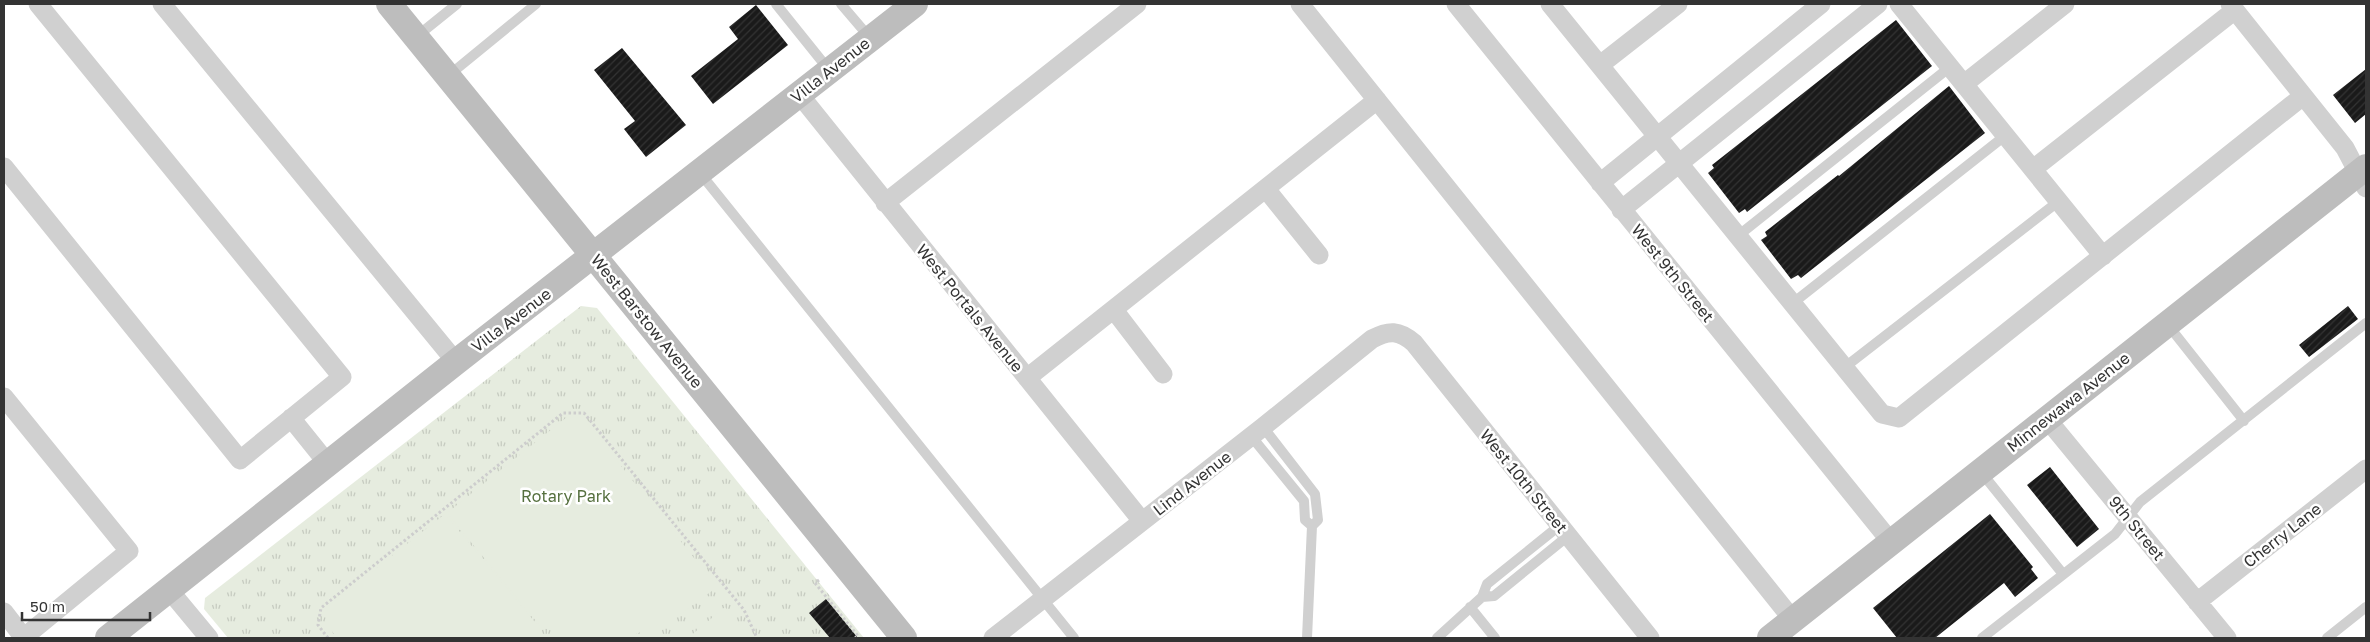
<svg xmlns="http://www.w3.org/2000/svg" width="2370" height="642" font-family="'Golos Text',sans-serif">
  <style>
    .park { fill: url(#park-tufts) }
    .pitch { fill: #e6ecdf }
    .building { fill: url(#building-hatch) }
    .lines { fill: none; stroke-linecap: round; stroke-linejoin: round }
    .path { stroke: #cdcdcd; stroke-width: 3; stroke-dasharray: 2.5 2.5; stroke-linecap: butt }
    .service { stroke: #d0d0d0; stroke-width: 10 }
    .minor { stroke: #d0d0d0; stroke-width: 19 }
    .secondary { stroke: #bdbdbd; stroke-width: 26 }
    .labels { text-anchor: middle; stroke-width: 5; stroke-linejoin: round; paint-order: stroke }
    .street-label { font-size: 16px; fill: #333; stroke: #fff }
    .park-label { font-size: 16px; fill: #56703f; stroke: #fff }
  </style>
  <defs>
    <pattern id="park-tufts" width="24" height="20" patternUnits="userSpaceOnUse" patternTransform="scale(1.25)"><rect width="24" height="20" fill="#e6ecdf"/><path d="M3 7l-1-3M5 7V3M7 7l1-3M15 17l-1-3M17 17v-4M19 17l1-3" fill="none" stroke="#c6cbc0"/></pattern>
    <pattern id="building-hatch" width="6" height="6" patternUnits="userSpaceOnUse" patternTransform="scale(1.25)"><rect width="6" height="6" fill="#1a1a1a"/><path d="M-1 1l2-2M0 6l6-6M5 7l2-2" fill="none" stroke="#333"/></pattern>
  </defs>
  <rect width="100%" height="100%" fill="#fff"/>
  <path class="park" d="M581,306L597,308L864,638H228L204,609L205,598Z"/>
  <path class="pitch" d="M567,417L583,418L717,587L678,616L629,637L572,638L541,627L447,513Z
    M445,514L539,627L541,638H337L325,622L328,606Z
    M725,607L750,638H688Z"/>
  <path class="building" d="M756,5L788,45L713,104L691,76L738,39L729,27Z
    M1896,20L1932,66L1747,212L1745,209L1739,213L1708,173L1714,168L1712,165Z
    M622,48L686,125L646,157L624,129L635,121L594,70Z
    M2366,69V114L2355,123L2333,95Z
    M1949,86L1985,133L1801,278L1798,275L1791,279L1761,240L1767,236L1765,232L1838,175L1839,176Z
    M2348,306L2358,319L2309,357L2299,345Z
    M2050,467L2099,529L2077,547L2027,485Z
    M1990,514L2033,567L2031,569L2038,578L2015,597L2004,583L1935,638H1897L1873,608Z
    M826,599L858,638H830L809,613Z"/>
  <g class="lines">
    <path class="path" d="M819,580L815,583L858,636L855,638
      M328,638L318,625L321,608L563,413H584L744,610L757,638"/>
    <path class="service" d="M776,4L829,70
      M841,4L870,38
      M416,37L457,4
      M448,76L536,4
      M700,173L1074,638
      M1739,235L1950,67
      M1793,303L2006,135
      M2168,325L2244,421
      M1845,367L2059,201
      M1263,427L1315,494L1318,520L1312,526L1307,638
      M1251,436L1304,501L1305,520L1312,526
      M1981,472L2063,574
      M1482,597L1494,596L1568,536
      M1470,607L1495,638
      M1437,638L1482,597L1487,584L1559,526
      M1982,638L2115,534L2140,502L2366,323
      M2327,638L2366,607"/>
    <path class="minor" d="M162,4L456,362
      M1300,4L1793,620
      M1456,4L1891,542
      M1550,4L1882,414L1899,418L2303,96
      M1899,4L2103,256
      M2230,4L2345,148L2366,188
      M1600,65L1678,4
      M1964,84L2065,4
      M799,94L1142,521
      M4,167L240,460L342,377L38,4
      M2033,169L2235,10
      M1600,183L1821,4
      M1266,189L1319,255
      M885,203L1137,4
      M1621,210L1878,4
      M1114,310L1163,374
      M1027,378L1377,100
      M4,397L129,551L23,638
      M291,418L328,464
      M2047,419L2227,638
      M170,591L209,638
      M2197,602L2366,469
      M4,612L24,638
      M993,638L1263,427L1372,339C1389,330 1399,330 1414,343L1650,638"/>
    <path class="secondary" d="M389,4L904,638
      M108,638L456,362L915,4
      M1770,638L2366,167"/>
  </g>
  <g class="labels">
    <g class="street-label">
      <text transform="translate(830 70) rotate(-38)" y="6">Villa Avenue</text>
      <text transform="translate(1673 273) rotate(51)" y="6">West 9th Street</text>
      <text transform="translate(970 308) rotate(51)" y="6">West Portals Avenue</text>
      <text transform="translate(511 320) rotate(-37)" y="6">Villa Avenue</text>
      <text transform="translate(647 321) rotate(51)" y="6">West Barstow Avenue</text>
      <text transform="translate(2068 402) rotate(-38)" y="6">Minnewawa Avenue</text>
      <text transform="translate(1524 481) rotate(51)" y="6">West 10th Street</text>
      <text transform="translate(1192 483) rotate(-38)" y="6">Lind Avenue</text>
      <text transform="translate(2137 528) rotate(51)" y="6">9th Street</text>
      <text transform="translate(2282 535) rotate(-38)" y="6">Cherry Lane</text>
    </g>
    <g class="park-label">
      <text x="566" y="502">Rotary Park</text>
    </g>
  </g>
  <rect width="2370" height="642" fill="none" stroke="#333333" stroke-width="10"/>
  <path d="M22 612v8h128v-8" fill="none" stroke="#333333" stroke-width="2.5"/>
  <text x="30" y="612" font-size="15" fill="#333333" stroke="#ffffff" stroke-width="4" paint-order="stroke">50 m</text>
</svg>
